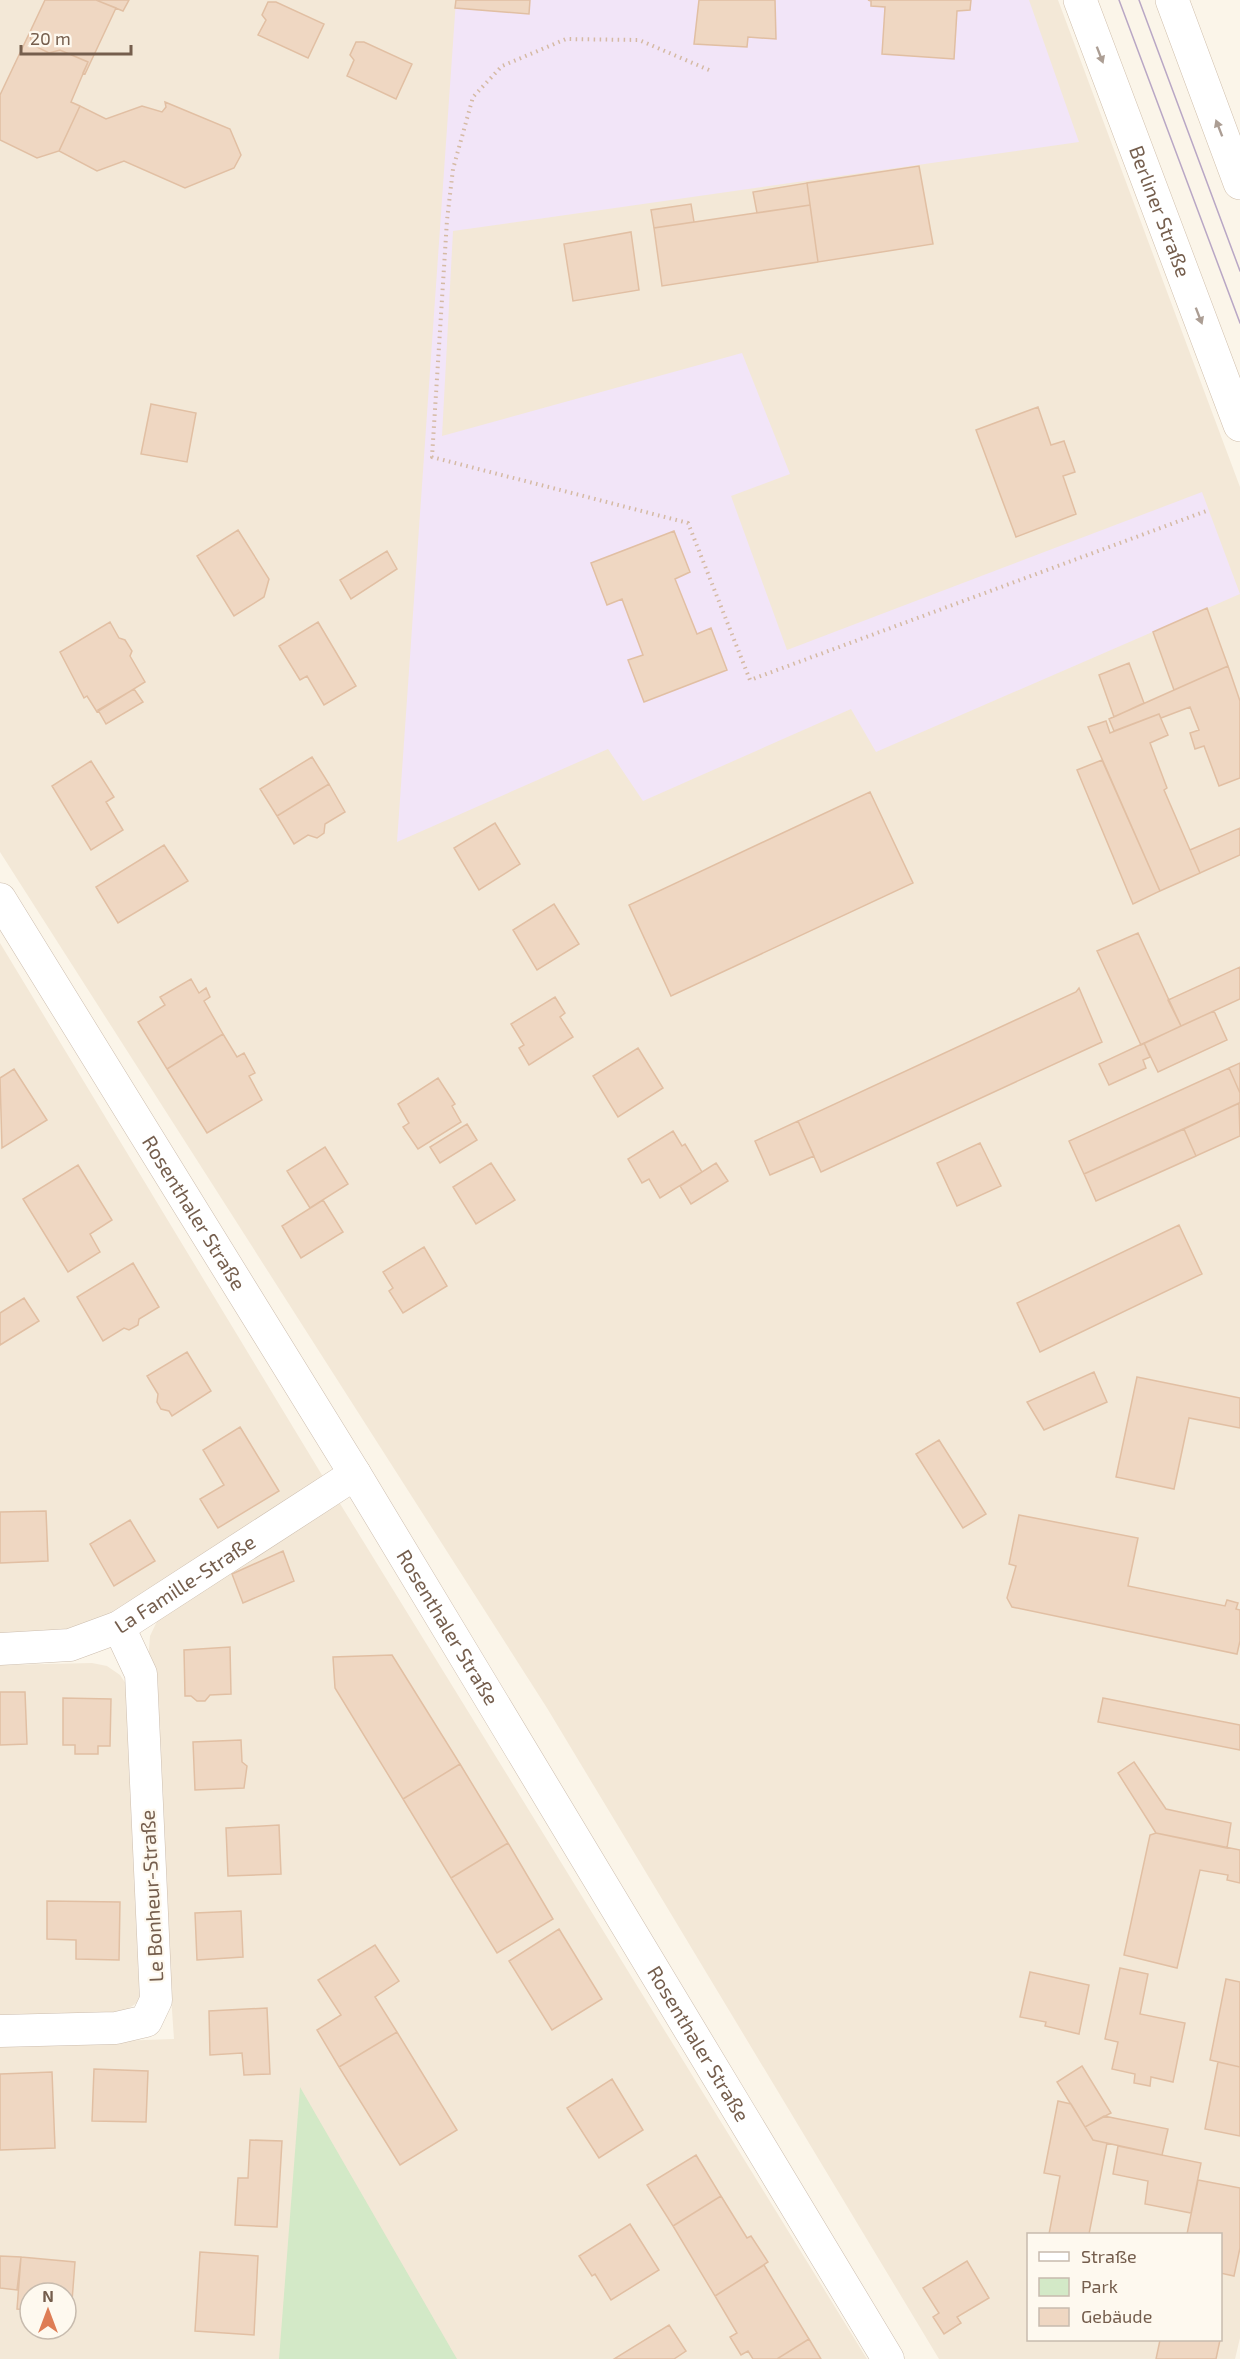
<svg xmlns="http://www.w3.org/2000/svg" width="1240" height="2359" font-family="'Exo 2',sans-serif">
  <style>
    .residential { fill: #f3e8d7; fill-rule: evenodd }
    .education { fill: #f2e5f8 }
    .green { fill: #d3e9c7 }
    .building { fill: #efd7c2; stroke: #e1bfa3; stroke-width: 1.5 }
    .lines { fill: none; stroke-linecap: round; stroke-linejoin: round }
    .street-casing { stroke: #cdbeaf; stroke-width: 33 }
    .secondary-casing { stroke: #d0bfac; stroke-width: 34 }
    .path { stroke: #d5baa4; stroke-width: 4; stroke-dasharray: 1.5 4.5; stroke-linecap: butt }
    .street { stroke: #fff; stroke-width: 32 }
    .secondary { stroke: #fff; stroke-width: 33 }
    .tram { stroke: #b9a7c5; stroke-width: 1.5 }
    .oneway { fill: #ac9e94 }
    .labels { text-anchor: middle; stroke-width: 4.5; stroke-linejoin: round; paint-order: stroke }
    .street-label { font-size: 20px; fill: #755e4d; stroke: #fef9ef }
  </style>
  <rect width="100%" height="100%" fill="#fbf5e9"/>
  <path class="residential" d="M0,0H1058L1240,487V2338L1235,2359H939L547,1708L0,852ZM1028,2234H1220V2340H1028Z
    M0,943L325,1480L85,1630L0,1637Z
    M339,1502L867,2359H0V2045L174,2039L148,1662L150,1636L160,1615ZM30,2293H66V2329H30Z
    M92,1663L107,1666L120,1675L128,1687L141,2000L116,2017L0,2020V1665Z"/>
  <path class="education" d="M456,0H1029L1079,142L453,231L442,436L742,353L790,474L731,496L787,650L1202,492L1240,594L876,752L851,709L643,801L608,749L397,842Z"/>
  <path class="green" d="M300,2087L457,2359H279Z"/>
  <path class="building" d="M45,0H96L116,8L85,74L83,73L88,62L60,50L49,53L33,45L29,34Z
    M96,0H129L123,11Z
    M456,0H530L529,14L455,8Z
    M699,0H775L776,39L748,37L747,47L694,44Z
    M971,0L970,10L957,11L954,59L882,54L885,7L871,6V1L868,0Z
    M268,2H276L324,24L308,58L258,35L266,20L262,15Z
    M29,34L33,45L49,53L60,50L88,62L71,102L80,106L59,151L37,158L0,140V95Z
    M356,42H364L412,64L396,99L347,76L354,60L350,55Z
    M165,102L230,129L241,155L234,168L185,188L124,161L97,171L59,151L80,106L106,119L142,106L162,112L166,107Z
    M919,166L933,244L818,262L807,183Z
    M807,183L810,205L757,213L753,192Z
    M691,204L694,222L654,228L651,210Z
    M810,205L818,262L662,286L654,228Z
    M631,232L639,290L573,301L564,244Z
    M151,404L196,413L187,462L141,454Z
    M1038,407L1051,445L1064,441L1075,472L1063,476L1076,514L1016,537L976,430Z
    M238,530L269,579L264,597L234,616L197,556Z
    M674,531L690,572L675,579L697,634L711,628L727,670L644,702L628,660L643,655L622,599L607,605L591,563Z
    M387,551L397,569L351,599L340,580Z
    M1207,608L1228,666L1174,690L1153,632Z
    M110,622L119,638L125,640L132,651L130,656L145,682L97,712L87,696L84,698L60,652Z
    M318,622L356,686L324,705L307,676L300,680L279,646Z
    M1129,663L1144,703L1114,717L1099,675Z
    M1228,666L1240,701V778L1219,786L1204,746L1195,749L1190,733L1199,730L1190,707L1161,718L1159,714L1114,731L1109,719Z
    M134,689L143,702L106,724L98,710Z
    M1159,714L1168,735L1150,743L1167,788L1164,790L1200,873L1160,891L1088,727L1106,721L1110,733Z
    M312,757L329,784L277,816L260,789Z
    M1102,760L1160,891L1133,904L1077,770Z
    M91,761L114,797L106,802L123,830L91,850L52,786Z
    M329,784L345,812L325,824L324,833L317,838L308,835L294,844L277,816Z
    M870,792L913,883L671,996L629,905Z
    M495,823L520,864L479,890L454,848Z
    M1240,828V855L1200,873L1190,850Z
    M164,845L188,881L118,923L96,887Z
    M554,904L579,944L537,970L513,930Z
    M1138,933L1181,1026L1141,1045L1097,951Z
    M1240,967V999L1181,1026L1168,1000Z
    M191,979L199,993L206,988L210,997L204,1001L223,1034L167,1069L138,1022L165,1005L160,997Z
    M1079,988L1102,1042L821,1172L798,1121L1076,992Z
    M555,997L565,1013L560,1017L573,1037L529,1065L519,1048L524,1045L511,1024Z
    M1214,1011L1227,1040L1158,1072L1144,1043Z
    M223,1034L237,1057L244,1053L255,1073L249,1076L262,1100L207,1133L167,1069Z
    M1144,1043L1150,1057L1143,1060L1146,1068L1109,1085L1099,1064Z
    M638,1048L663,1088L618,1117L593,1076Z
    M1240,1063V1093L1229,1068Z
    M1229,1068L1240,1093V1103L1084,1174L1069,1141Z
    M14,1069L47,1120L2,1148L0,1078Z
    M438,1078L455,1104L452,1106L461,1122L418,1149L403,1127L409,1123L398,1104Z
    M1239,1103L1240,1136L1196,1156L1184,1129Z
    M798,1121L814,1156L770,1175L755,1141Z
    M467,1124L477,1140L440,1163L430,1147Z
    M1184,1129L1196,1156L1096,1201L1084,1174Z
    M673,1131L682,1146L685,1144L702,1172L660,1198L649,1179L642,1183L628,1159Z
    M980,1143L1001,1186L957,1206L937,1163Z
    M325,1147L348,1184L310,1208L287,1171Z
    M491,1163L515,1200L476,1224L453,1187Z
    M716,1163L728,1181L691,1204L680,1186Z
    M78,1165L112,1220L90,1234L100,1252L68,1272L23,1199Z
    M323,1200L343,1232L301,1258L282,1226Z
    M1179,1225L1202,1274L1040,1352L1017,1303Z
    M424,1247L447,1286L403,1313L389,1291L393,1288L383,1272Z
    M133,1263L159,1307L139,1319L138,1325L129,1330L124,1328L103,1341L77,1297Z
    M24,1298L39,1321L0,1345V1313Z
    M187,1352L211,1391L172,1416L169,1411L161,1409L157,1402L158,1394L147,1376Z
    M1094,1372L1107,1402L1044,1430L1027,1402Z
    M1137,1377L1240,1398V1428L1189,1418L1174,1489L1116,1477Z
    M240,1427L279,1491L218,1528L200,1499L224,1485L203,1450Z
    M939,1440L986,1514L963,1528L916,1454Z
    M46,1511L48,1561L0,1563V1512Z
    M1019,1515L1138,1538L1128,1586L1225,1606L1227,1600L1238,1603L1236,1609L1240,1610V1641L1237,1654L1012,1607L1007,1598L1016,1566L1009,1564Z
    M130,1520L155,1561L114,1586L90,1544Z
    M283,1551L294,1581L243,1603L232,1574Z
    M230,1647L231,1694L210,1695L205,1701H197L191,1696H185L184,1650Z
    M392,1655L460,1764L403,1799L335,1688L333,1657Z
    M0,1692H25L27,1744L0,1745Z
    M63,1698L111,1699L110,1746H98V1754H75V1745H63Z
    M1103,1698L1240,1725V1750L1098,1722Z
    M241,1740L242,1762L247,1766L244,1788L195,1790L193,1742Z
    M1134,1762L1166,1809L1231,1823L1227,1848L1156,1833L1118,1773Z
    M460,1764L508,1843L451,1878L403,1799Z
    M279,1825L281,1874L228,1876L226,1828Z
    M1156,1833L1240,1850V1883L1227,1880L1228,1875L1200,1870L1177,1968L1124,1955L1150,1835Z
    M508,1843L553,1919L497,1953L451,1878Z
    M47,1901L120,1902L119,1960L76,1959V1940L47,1939Z
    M241,1911L243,1957L197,1960L195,1913Z
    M559,1929L602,1999L552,2030L509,1961Z
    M375,1945L399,1981L375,1997L397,2032L339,2067L317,2030L341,2015L318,1980Z
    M1120,1968L1148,1974L1140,2014L1185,2023L1173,2082L1151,2077L1150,2086L1134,2083L1135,2074L1112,2069L1118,2042L1105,2039Z
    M1030,1972L1089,1985L1079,2034L1045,2026L1046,2022L1020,2017Z
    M1226,1979L1240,1982V2067L1210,2060Z
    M267,2008L270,2074L244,2075L242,2053L210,2055L209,2011Z
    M397,2032L457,2130L400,2165L339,2067Z
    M1218,2062L1240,2067V2136L1205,2129Z
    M1082,2066L1111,2113L1085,2127L1057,2082Z
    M94,2069L148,2071L146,2122L92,2121Z
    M52,2072L55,2148L0,2150V2074Z
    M612,2079L643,2130L599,2158L567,2108Z
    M1058,2101L1071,2104L1093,2140L1107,2143L1089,2234H1049L1060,2176L1044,2173Z
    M1104,2116L1168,2129L1162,2155L1093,2140L1085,2127Z
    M250,2140L282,2141L277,2227L235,2225L238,2178H248Z
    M1118,2146L1201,2163L1191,2213L1145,2204L1148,2181L1113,2174Z
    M696,2155L721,2196L673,2226L647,2185Z
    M1198,2180L1240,2188V2248L1234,2276L1220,2273V2234H1187Z
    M721,2196L747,2238L751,2236L768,2262L715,2296L673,2226Z
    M630,2224L659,2270L611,2300L595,2274L592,2276L579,2256Z
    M200,2252L258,2256L254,2335L195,2331Z
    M0,2256L21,2257L17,2290L0,2288Z
    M21,2257L75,2262L71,2314L66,2313V2293H30V2310L17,2309Z
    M967,2261L989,2298L957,2317L961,2323L944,2334L933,2317L939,2313L923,2288Z
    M764,2265L809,2339L777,2359H753L748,2351L741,2355L730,2337L737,2333L715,2296Z
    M669,2325L686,2351L674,2359H614Z
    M809,2339L821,2359H777Z
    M1160,2340H1220L1216,2359H1156Z"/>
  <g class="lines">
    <g class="street-casing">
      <g id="street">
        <path id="s1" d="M0,899L355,1474L888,2359"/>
        <path id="s2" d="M0,1649L70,1645L119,1627L355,1474"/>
        <path d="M0,2031L116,2028L146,2021L156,2000L141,1674L119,1627"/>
      </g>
    </g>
    <g class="secondary-casing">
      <g id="secondary">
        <path id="s3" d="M1080,0L1240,425"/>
        <path d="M1172,0L1240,183"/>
      </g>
    </g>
    <path class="path" d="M709,70L639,40L566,39L502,66L473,97L453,169L447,220L432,457L688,523L750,680L1209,510"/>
    <use href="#street" class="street"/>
    <use href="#secondary" class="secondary"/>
    <path class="tram" d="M1119,0L1240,323
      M1139,0L1240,271"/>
  </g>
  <defs><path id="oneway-solid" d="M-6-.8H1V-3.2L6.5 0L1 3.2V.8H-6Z" transform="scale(1.5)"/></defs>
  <g class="oneway">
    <use href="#oneway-solid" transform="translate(1100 55) rotate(69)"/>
    <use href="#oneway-solid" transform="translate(1219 128) rotate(-111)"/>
    <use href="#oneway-solid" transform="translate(1199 316) rotate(69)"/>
  </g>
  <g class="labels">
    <g class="street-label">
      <text dy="7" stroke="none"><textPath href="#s3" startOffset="226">Berliner Straße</textPath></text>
      <text dy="7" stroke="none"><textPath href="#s1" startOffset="369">Rosenthaler Straße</textPath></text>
      <text dy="7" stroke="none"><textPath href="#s2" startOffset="201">La Famille-Straße</textPath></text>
      <text dy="7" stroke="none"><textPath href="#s1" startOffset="855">Rosenthaler Straße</textPath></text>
      <text transform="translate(152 1896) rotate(-93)" y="7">Le Bonheur-Straße</text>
      <text dy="7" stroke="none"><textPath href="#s1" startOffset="1341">Rosenthaler Straße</textPath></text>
    </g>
  </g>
  <rect x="1027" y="2233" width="195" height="108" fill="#fef9ef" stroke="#c7bbae" stroke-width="1.5"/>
  <rect x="1039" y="2252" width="30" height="9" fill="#ffffff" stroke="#c7bbae" stroke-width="1.5"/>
  <text x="1081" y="2263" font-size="18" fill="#755e4d">Straße</text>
  <rect x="1039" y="2278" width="30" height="18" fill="#d3e9c7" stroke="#c7bbae" stroke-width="1.5"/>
  <text x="1081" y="2293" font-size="18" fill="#755e4d">Park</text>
  <rect x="1039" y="2308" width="30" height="18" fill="#efd7c2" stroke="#c7bbae" stroke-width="1.5"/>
  <text x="1081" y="2323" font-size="18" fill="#755e4d">Gebäude</text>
  <g transform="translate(48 2311)"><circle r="28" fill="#fef9ef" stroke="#c7bbae" stroke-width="1.5"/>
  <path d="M0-4.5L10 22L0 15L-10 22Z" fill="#de7d55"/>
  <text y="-9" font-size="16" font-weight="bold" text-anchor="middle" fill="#755e4d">N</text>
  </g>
  <path d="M21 45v9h110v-9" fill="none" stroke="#755e4d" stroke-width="3"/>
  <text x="30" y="45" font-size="18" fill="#755e4d" stroke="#fef9ef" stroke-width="4.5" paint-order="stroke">20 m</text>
</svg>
